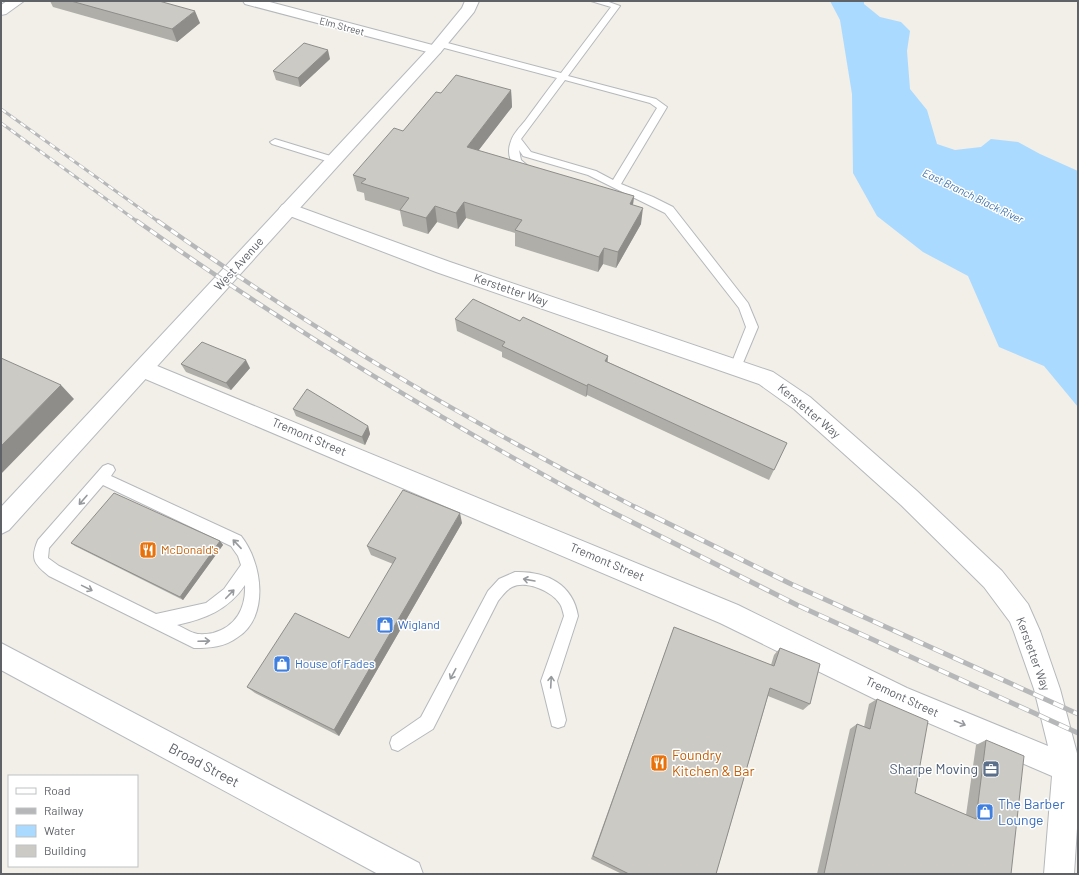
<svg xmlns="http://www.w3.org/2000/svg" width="1079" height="875" font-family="Barlow,sans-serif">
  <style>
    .water { fill: #aadaff }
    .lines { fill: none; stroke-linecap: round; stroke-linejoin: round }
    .lane-casing { stroke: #b5b8bc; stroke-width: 2 }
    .street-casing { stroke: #b5b8bc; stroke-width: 2 }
    .secondary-casing { stroke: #b6babf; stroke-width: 2 }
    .lane { fill: #fff; fill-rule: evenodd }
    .street { fill: #fff; fill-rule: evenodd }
    .secondary { fill: #fff; fill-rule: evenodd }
    .rail-far2-casing { stroke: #b6b7b8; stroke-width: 3 }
    .rail-far1-casing { stroke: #b6b7b8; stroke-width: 4.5 }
    .rail-casing { stroke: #b6b7b8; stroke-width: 5 }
    .rail-far2 { stroke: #fff; stroke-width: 2; stroke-dasharray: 6; stroke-linecap: butt }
    .rail-far1 { stroke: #fff; stroke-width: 3; stroke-dasharray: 8; stroke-linecap: butt }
    .rail { stroke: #fff; stroke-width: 3.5; stroke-dasharray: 11; stroke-linecap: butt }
    .wall { fill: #afaea9 }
    .shaded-wall { fill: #8f8d8a }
    .building { fill: #cccac5; stroke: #8f8d8a }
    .oneway { stroke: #979a9d }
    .labels { text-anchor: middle; stroke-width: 3; stroke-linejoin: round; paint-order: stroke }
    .far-street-label { font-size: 10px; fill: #5f6368; stroke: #fff }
    .far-water-label { font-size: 11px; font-style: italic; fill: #4174aa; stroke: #fff }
    .street-label { font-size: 12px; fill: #5f6368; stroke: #fff }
    .food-label { font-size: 12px; fill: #c56008; stroke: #fff; text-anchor: start }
    .shop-label { font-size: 12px; fill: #366cbe; stroke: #fff; text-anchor: start }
    .near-food-label { font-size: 14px; fill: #c56008; stroke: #fff; text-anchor: start }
    .near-street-label { font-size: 14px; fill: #5f6368; stroke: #fff }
    .near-service-label { font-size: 14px; fill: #4e5e75; stroke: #fff; text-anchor: end }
    .near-shop-label { font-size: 14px; fill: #366cbe; stroke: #fff; text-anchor: start }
  </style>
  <rect width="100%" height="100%" fill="#f1efe8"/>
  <path class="water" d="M830,1H864V4L880,17L901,22L910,31L907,51L910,89L927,110L937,144L955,150L981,147L991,139L1018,142L1040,154L1078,171V407L1044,366L999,347L968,276L923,252L877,216L853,173L852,94L840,20Z"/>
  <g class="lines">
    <g class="lane-casing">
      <path id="lane" d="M591,1H606L620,6L568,76L656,99L667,107L621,184L653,197L673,207L748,303L758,327L740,370L736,372L732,370L730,367L746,327L739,308L665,213L588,175L523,156L519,150L521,160L534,171L529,174C513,170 505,157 511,141C513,134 520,127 525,121C536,106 546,92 557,78L437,46L436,44L440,41L561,73L611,7ZM565,80L650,103L657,108L613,180L596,171L531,152L521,139Z
        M275,139L337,158L338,160L333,163L272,144L270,142Z
        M108,464L113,466L115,470L111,476L241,536C262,562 270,616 238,637C225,647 210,648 194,648L49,576C34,564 30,559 38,540L103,466ZM103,485L231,546L238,556L241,565L224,589L206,603L156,614L59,566L48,558L49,548ZM245,585C246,608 236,627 213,633C208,634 199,635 194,633C188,631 182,627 177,625C205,619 228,610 245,585Z
        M515,572C546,571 573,584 578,616L557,681L566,720L564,726L558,728L552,726L541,681L564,616C563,612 562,607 560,604C552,591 526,580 512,587C506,590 502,596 498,601L433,729L398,751L392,749L390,743L392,737L421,717L488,591L499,579Z"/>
    </g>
    <g class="street-casing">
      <path id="street" d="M243,1H266L440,47L442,50L440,53L435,54L245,4Z
        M288,203L450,262L773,372L810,397L917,491L1002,571L1028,604L1040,631L1060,689L1078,757V813L1074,874H1044L1052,776L889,706L720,623L136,375L133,369L136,363L143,361L150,363L738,605L907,688L1048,746L1034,689L1014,632L1010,622L984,587L901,505L794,409L759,384L436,272L282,213L279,209L282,205Z"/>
    </g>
    <g class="secondary-casing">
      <path id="secondary" d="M7,1H24L6,14L1,15V5Z
        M465,1H479L474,12L440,53L9,530L1,534V507L430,47L462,8Z
        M1,643L419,863L423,874H378L1,670Z"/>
    </g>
    <use href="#lane" class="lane"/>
    <use href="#street" class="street"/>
    <use href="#secondary" class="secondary"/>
    <g class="rail-far2-casing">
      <path id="rail-far2" d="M1,109L159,222
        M1,123L138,222"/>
    </g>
    <g class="rail-far1-casing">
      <path id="rail-far1" d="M137,221C287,327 443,421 604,508
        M158,221C310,329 471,423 637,508"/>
    </g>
    <g class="rail-casing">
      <path id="rail" d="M602,507L797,605L1078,733
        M635,507L791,584L1078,714"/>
    </g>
    <use href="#rail-far2" class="rail-far2"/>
    <use href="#rail-far1" class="rail-far1"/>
    <use href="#rail" class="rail"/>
  </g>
  <path class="wall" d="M50,1H159L200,23L177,42L53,7Z
    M330,59L300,87L276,80L273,71Z
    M511,90L512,107L478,151L634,196L633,205L641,224L616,268L603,264L598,272L515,246V233L466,218L458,229L437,222L428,234L403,226L400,211L365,200L364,193L357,191L353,175L403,131L441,93Z
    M455,319L608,362L787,443L769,480L587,395L586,397L502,357V352L457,331Z
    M181,364L250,368L231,390L186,372Z
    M293,409L368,426L370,434L365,445L296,416Z
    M462,523L339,736L255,693L247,687L349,638L393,564L371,555L367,546Z
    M220,541L223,545L183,600L75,546L71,543Z
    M674,627L771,665L774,655L780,648L810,704L803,710L768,696L716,874H622L591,859Z
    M877,699L915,793L966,815L976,745L986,740L1011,874H817L850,729L857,724L864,727L869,704Z"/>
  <path class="shaded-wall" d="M195,11L200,23L177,42L172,29Z
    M328,50L330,59L300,87L298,78Z
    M511,90L512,107L468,164L467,147Z
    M634,196L632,212L630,204Z
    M464,202L466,218L458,229L456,213Z
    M435,206L437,222L428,234L426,218Z
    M643,208L641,224L616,268L618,252Z
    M604,248L603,264L598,272L599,257Z
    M608,356L607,368L605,361Z
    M246,360L250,368L231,390L226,383Z
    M588,384L587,395L586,397L587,386Z
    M61,385L74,399L1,474V446Z
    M368,426L370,434L365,445L362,437Z
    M460,513L462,523L339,736L334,730Z
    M220,541L223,545L183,600L180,597Z"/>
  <path class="building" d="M71,1H159L195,11L172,29Z
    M304,43L328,50L298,78L273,71Z
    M456,75L511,90L467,147L634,196L630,204L643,208L618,252L604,248L599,257L515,230L522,220L464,202L456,213L435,206L426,218L400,210L409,198L361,183L366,179L353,175L394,128L403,131L436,92L441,93Z
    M473,299L520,321L523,317L608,356L605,361L787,443L774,470L588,384L587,386L502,346L505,342L455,319Z
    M202,342L246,360L226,383L181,364Z
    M1,358L61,385L1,446Z
    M307,389L368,426L362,437L293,409Z
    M403,490L460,513L334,730L247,687L295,613L349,638L396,558L367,546Z
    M114,493L220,541L180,597L71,543Z
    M674,627L774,666L780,648L820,664L810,704L770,688L716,874H629L593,856Z
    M877,699L928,721L915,793L976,819L986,740L1024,756L1011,874H824L857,724L870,729Z"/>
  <defs><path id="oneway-shaft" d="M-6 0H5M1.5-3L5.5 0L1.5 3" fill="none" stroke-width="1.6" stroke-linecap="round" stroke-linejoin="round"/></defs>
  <g class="oneway">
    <use href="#oneway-shaft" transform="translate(83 500) rotate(131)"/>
    <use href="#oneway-shaft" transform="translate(237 544) rotate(-133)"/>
    <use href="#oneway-shaft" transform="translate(529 580) rotate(-170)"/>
    <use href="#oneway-shaft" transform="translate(87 588) rotate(26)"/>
    <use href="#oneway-shaft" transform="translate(230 594) rotate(-46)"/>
    <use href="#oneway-shaft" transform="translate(204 641) rotate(-2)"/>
    <use href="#oneway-shaft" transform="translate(453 674) rotate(118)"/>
    <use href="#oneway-shaft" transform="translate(551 682) rotate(-87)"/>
    <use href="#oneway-shaft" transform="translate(960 723) rotate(22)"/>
  </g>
  <defs>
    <g id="restaurant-square" transform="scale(0.9)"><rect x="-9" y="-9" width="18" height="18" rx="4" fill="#e8710a" stroke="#fff"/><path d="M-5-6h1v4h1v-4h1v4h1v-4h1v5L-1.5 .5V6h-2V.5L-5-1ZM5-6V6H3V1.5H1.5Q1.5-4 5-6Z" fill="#fff"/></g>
    <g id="shop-square" transform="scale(0.9)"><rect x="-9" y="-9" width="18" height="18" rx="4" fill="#3f7fe0" stroke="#fff"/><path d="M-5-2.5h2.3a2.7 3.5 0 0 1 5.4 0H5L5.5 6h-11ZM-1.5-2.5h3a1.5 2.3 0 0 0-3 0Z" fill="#fff"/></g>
    <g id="office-square" transform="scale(0.9)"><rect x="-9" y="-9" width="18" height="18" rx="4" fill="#5c6f8a" stroke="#fff"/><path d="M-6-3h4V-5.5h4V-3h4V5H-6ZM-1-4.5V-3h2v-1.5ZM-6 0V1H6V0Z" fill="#fff"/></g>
  </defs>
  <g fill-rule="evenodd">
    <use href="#restaurant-square" x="148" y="550"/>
    <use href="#shop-square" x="385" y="625"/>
    <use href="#shop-square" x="282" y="664"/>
    <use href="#restaurant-square" x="659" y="763"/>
    <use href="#office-square" x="991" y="769"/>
    <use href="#shop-square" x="985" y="812"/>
  </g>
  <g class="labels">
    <g class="far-street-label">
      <text transform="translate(342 26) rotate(15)" y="4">Elm Street</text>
    </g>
    <g class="far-water-label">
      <text transform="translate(973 196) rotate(26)" y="4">East Branch Black River</text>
    </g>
    <g class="street-label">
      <text transform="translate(239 264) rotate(-48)" y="4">West Avenue</text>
      <text transform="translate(511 290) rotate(19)" y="4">Kerstetter Way</text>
      <text transform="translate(809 411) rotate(40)" y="4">Kerstetter Way</text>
      <text transform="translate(309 437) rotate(23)" y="4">Tremont Street</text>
      <text transform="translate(607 562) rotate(23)" y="4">Tremont Street</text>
      <text transform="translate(1033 654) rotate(70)" y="4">Kerstetter Way</text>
      <text transform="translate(902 697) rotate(25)" y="4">Tremont Street</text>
    </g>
    <g class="food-label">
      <text x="161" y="554">McDonald's</text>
    </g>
    <g class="shop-label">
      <text x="398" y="629">Wigland</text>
      <text x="295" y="668">House of Fades</text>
    </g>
    <g class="near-food-label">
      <text x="672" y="760">Foundry<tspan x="672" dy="16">Kitchen &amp; Bar</tspan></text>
    </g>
    <g class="near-street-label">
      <text transform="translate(204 765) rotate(28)" y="5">Broad Street</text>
    </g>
    <g class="near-service-label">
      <text x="978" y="774">Sharpe Moving</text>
    </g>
    <g class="near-shop-label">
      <text x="998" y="809">The Barber<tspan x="998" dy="16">Lounge</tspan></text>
    </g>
  </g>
  <rect width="1079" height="875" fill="none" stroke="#5f6368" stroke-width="4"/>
  <rect x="8" y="775" width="130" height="92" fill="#ffffff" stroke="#bfc1c3"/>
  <rect x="16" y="788" width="20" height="6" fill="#ffffff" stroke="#bfc1c3"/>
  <text x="44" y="795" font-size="12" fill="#5f6368">Road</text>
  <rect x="16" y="808" width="20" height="6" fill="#b6b7b8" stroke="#bfc1c3"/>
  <text x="44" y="815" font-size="12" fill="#5f6368">Railway</text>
  <rect x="16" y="825" width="20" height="12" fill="#aadaff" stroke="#bfc1c3"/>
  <text x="44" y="835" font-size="12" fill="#5f6368">Water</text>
  <rect x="16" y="845" width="20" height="12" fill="#cccac5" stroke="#bfc1c3"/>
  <text x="44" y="855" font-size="12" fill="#5f6368">Building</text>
</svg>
